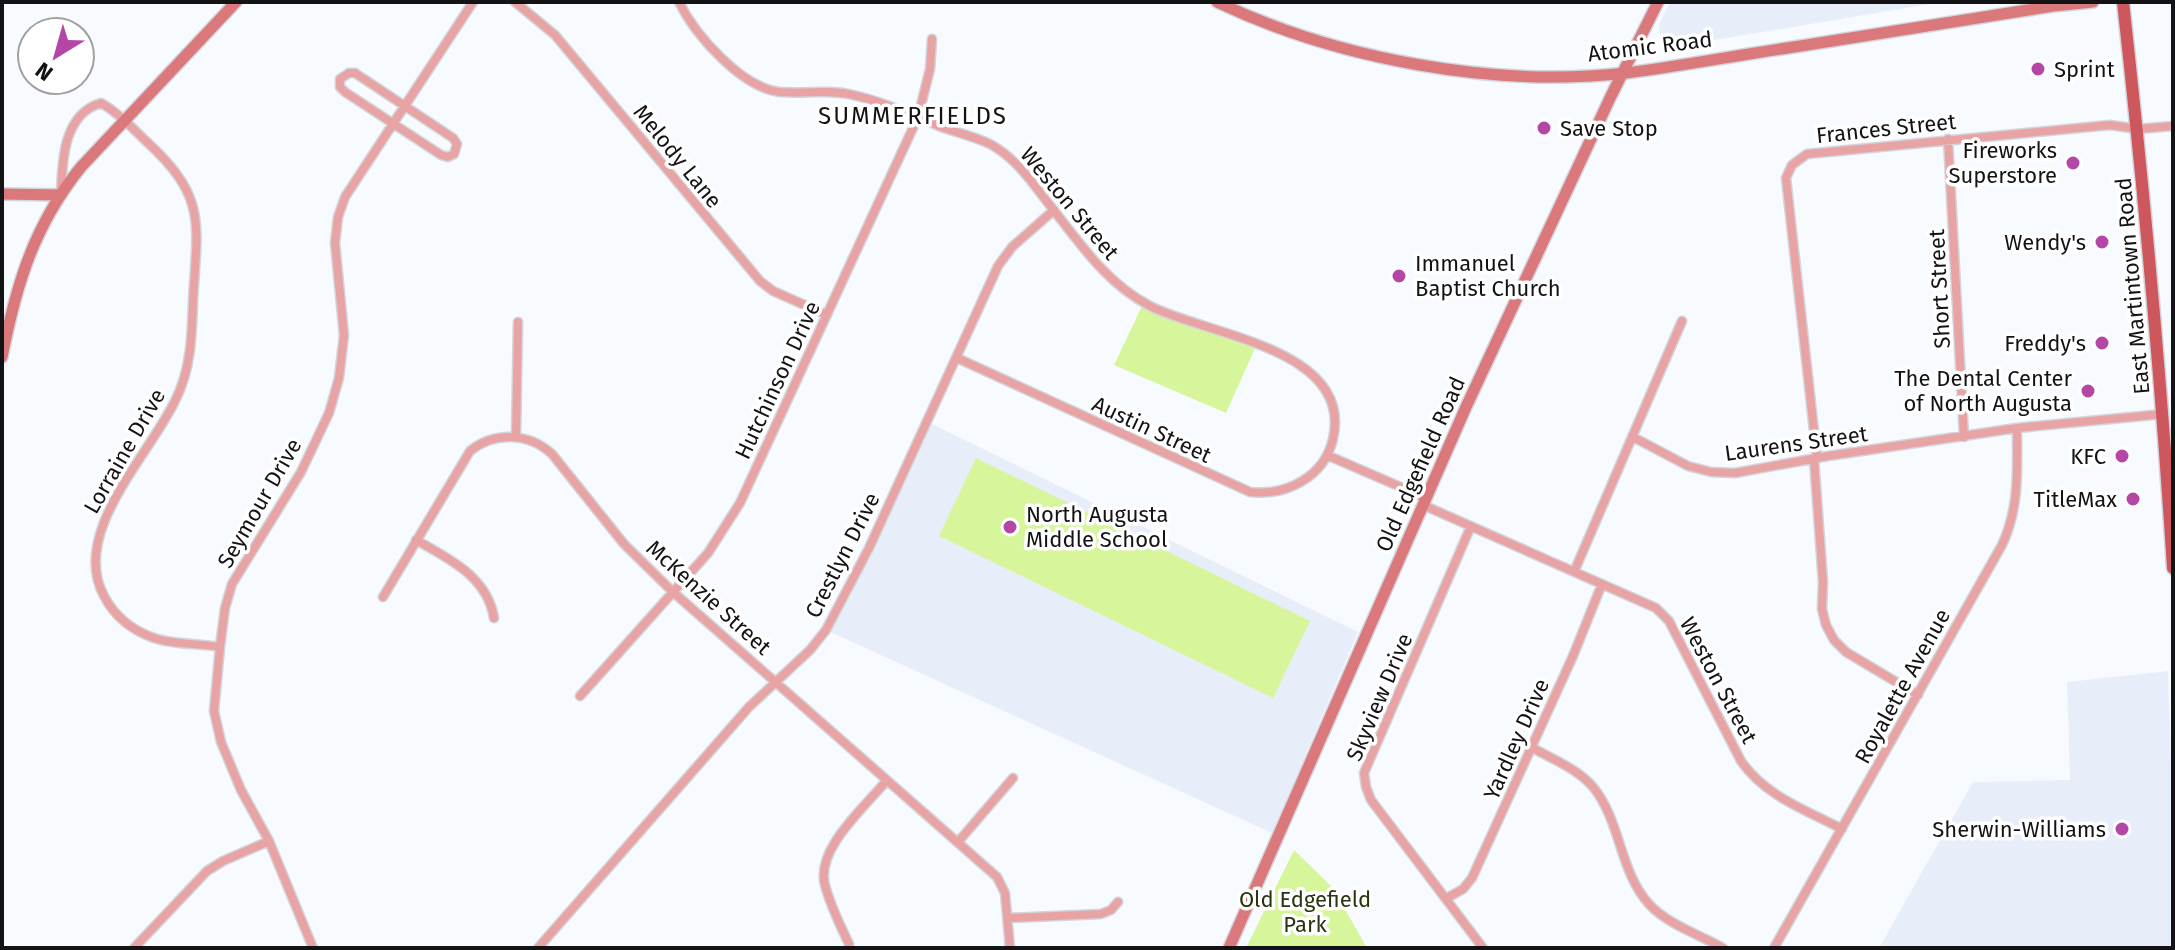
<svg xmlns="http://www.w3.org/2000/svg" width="2175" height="950" font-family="'Fira Sans',sans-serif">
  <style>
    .built { fill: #e8eef9 }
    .green { fill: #d7f59b }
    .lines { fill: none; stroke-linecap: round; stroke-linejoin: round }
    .street-casing { stroke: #d3d5da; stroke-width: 11 }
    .secondary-casing { stroke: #d3d5da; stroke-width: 14 }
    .primary-casing { stroke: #d3d5da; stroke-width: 15 }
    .street { stroke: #e8a4a4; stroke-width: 8 }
    .secondary { stroke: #da787b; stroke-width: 11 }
    .primary { stroke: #ce565d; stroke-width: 12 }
    .poi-dot { fill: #b447a6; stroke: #fff; stroke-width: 3 }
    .labels { text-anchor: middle; stroke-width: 7; stroke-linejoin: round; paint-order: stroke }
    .street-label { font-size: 22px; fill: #131315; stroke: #fff }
    .poi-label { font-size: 22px; fill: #131315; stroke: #fff; text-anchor: end }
    .park-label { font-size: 22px; fill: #2a3510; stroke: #fff }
    .neighbourhood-label { font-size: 24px; letter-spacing: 2px; fill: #131315; stroke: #fff }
  </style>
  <rect width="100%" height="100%" fill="#f7faff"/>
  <path class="built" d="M1670,2H1942L1685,45L1667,41L1660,33L1659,25Z
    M930,423L1358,632L1272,833L826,630Z
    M2168,671L2173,828V948H1879L1973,782L2070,780L2067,682Z"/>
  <path class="green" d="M1142,306L1256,346L1226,413L1114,365Z
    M976,458L1310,621L1273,698L939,536Z
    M1294,850L1333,888L1367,948H1246Z"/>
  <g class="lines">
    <g class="street-casing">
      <path id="street" d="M515,2L555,35L760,281L773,291L827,315
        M679,2C695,35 742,88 780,92C805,94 829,89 853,95C884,102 914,116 944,128C959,133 975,137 990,144C1014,157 1029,178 1045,199C1076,238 1105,283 1150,306C1206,335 1354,348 1333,439C1324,477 1287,496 1250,492L957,358
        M349,73H355L453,138L457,144L454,154L448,157L441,155L345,92L340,87V79Z
        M1948,139L1964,437
        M61,195C62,162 63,114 101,103C119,113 132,128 147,142C208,198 197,224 193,301C192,335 191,370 175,401C148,457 70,533 104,596C115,617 131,630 154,638C174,645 198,643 220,647
        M516,436L518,322
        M1633,437L1688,466L1711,472L1735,473L1828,456L2017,428L2163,414
        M1329,456L1426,498
        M1817,458L1786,178L1792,165L1807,154L2110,125L2138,129L2173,126
        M1814,459L1823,582L1822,609L1826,625L1834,640L1846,652L1918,695
        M1423,505L1656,608L1669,621L1741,761C1765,796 1806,810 1842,829
        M1471,526L1364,773L1366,787L1371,800L1483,948
        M416,540C449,559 487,576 494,618
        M1574,572L1682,321
        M383,597L470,451C495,431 529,433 552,454L624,544L673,592L997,877L1005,893L1010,948
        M580,696L708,553L740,503L918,117L930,69L932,39
        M1531,747C1552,759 1578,769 1593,787C1621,821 1619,871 1649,904C1667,924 1700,935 1723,948
        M958,842L1013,778
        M1447,898L1463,889L1472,878L1573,656L1602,584
        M1009,918L1101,914L1111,910L1118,902
        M849,944C840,925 830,905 825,885C815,849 866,806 887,780
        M134,948L207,871L223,861L269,841
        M313,948L269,841L241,790L221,742L214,711L220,647L225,608L232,584L301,472L329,413L339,378L344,335L335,243L338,217L345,197L473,2
        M538,948L749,707L810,650L826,630L869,548L998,266L1012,247L1054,210
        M1774,948L2002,545C2020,507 2017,468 2017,428"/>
    </g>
    <g class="secondary-casing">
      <path id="secondary" d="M1217,2C1337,59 1494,88 1626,73C1682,66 1738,55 1794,47C1881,33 1967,20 2053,6L2093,2
        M2,194L61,195
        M2,357C16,285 34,225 81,167L236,2
        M1229,948L1466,407L1611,96L1658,2"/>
    </g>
    <g class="primary-casing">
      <path id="primary" d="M2123,2C2144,190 2161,379 2173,568"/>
    </g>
    <use href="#street" class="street"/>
    <use href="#secondary" class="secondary"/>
    <use href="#primary" class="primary"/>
  </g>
  <g class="poi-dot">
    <circle cx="2038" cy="69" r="8"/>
    <circle cx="1544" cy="128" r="8"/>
    <circle cx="2073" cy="163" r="8"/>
    <circle cx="2102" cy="242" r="8"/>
    <circle cx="1399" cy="276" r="8"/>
    <circle cx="2102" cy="343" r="8"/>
    <circle cx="2088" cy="391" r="8"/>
    <circle cx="2122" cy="456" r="8"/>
    <circle cx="2133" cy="499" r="8"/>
    <circle cx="1010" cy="527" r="8"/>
    <circle cx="2122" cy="829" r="8"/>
  </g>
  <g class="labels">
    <g class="street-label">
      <text transform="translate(1650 46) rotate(-7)" y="8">Atomic Road</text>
      <text transform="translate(1886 128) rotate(-6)" y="8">Frances Street</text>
      <text transform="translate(678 156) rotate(51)" y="8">Melody Lane</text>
      <text transform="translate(1070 203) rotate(50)" y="8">Weston Street</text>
      <text transform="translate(2132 286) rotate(-95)" y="8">East Martintown Road</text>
      <text transform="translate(1939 289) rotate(-93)" y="8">Short Street</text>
      <text transform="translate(777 380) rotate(-65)" y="8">Hutchinson Drive</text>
      <text transform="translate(1152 429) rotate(25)" y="8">Austin Street</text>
      <text transform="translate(1796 443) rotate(-8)" y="8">Laurens Street</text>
      <text transform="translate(124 451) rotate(-60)" y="8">Lorraine Drive</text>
      <text transform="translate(1420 464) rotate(-66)" y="8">Old Edgefield Road</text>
      <text transform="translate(259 503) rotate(-60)" y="8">Seymour Drive</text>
      <text transform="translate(842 555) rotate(-63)" y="8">Crestlyn Drive</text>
      <text transform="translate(709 597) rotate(42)" y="8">McKenzie Street</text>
      <text transform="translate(1719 680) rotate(62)" y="8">Weston Street</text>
      <text transform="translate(1902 686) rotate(-61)" y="8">Royalette Avenue</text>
      <text transform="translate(1379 697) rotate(-67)" y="8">Skyview Drive</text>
      <text transform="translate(1516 739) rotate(-66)" y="8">Yardley Drive</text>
    </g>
    <g class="poi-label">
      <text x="2054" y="77" text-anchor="start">Sprint</text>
      <text x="1560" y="136" text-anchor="start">Save Stop</text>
      <text x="2057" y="158">Fireworks<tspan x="2057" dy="25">Superstore</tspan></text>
      <text x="2086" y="250">Wendy's</text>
      <text x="1415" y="271" text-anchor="start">Immanuel<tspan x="1415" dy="25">Baptist Church</tspan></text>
      <text x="2086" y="351">Freddy's</text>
      <text x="2072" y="386">The Dental Center<tspan x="2072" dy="25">of North Augusta</tspan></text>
      <text x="2106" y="464">KFC</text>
      <text x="2117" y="507">TitleMax</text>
      <text x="1026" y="522" text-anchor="start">North Augusta<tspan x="1026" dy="25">Middle School</tspan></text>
      <text x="2106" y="837">Sherwin-Williams</text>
    </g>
    <g class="park-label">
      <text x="1305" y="907">Old Edgefield<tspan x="1305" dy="25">Park</tspan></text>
    </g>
    <g class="neighbourhood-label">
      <text x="913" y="124">SUMMERFIELDS</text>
    </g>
  </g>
  <rect width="2175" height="950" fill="none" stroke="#131315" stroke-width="8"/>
  <g transform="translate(56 56) rotate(217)"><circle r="38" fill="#ffffff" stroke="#a1a1a1" stroke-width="2"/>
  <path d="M0-6L14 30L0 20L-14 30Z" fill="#b447a6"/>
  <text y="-12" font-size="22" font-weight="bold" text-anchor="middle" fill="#131315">N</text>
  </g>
</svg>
